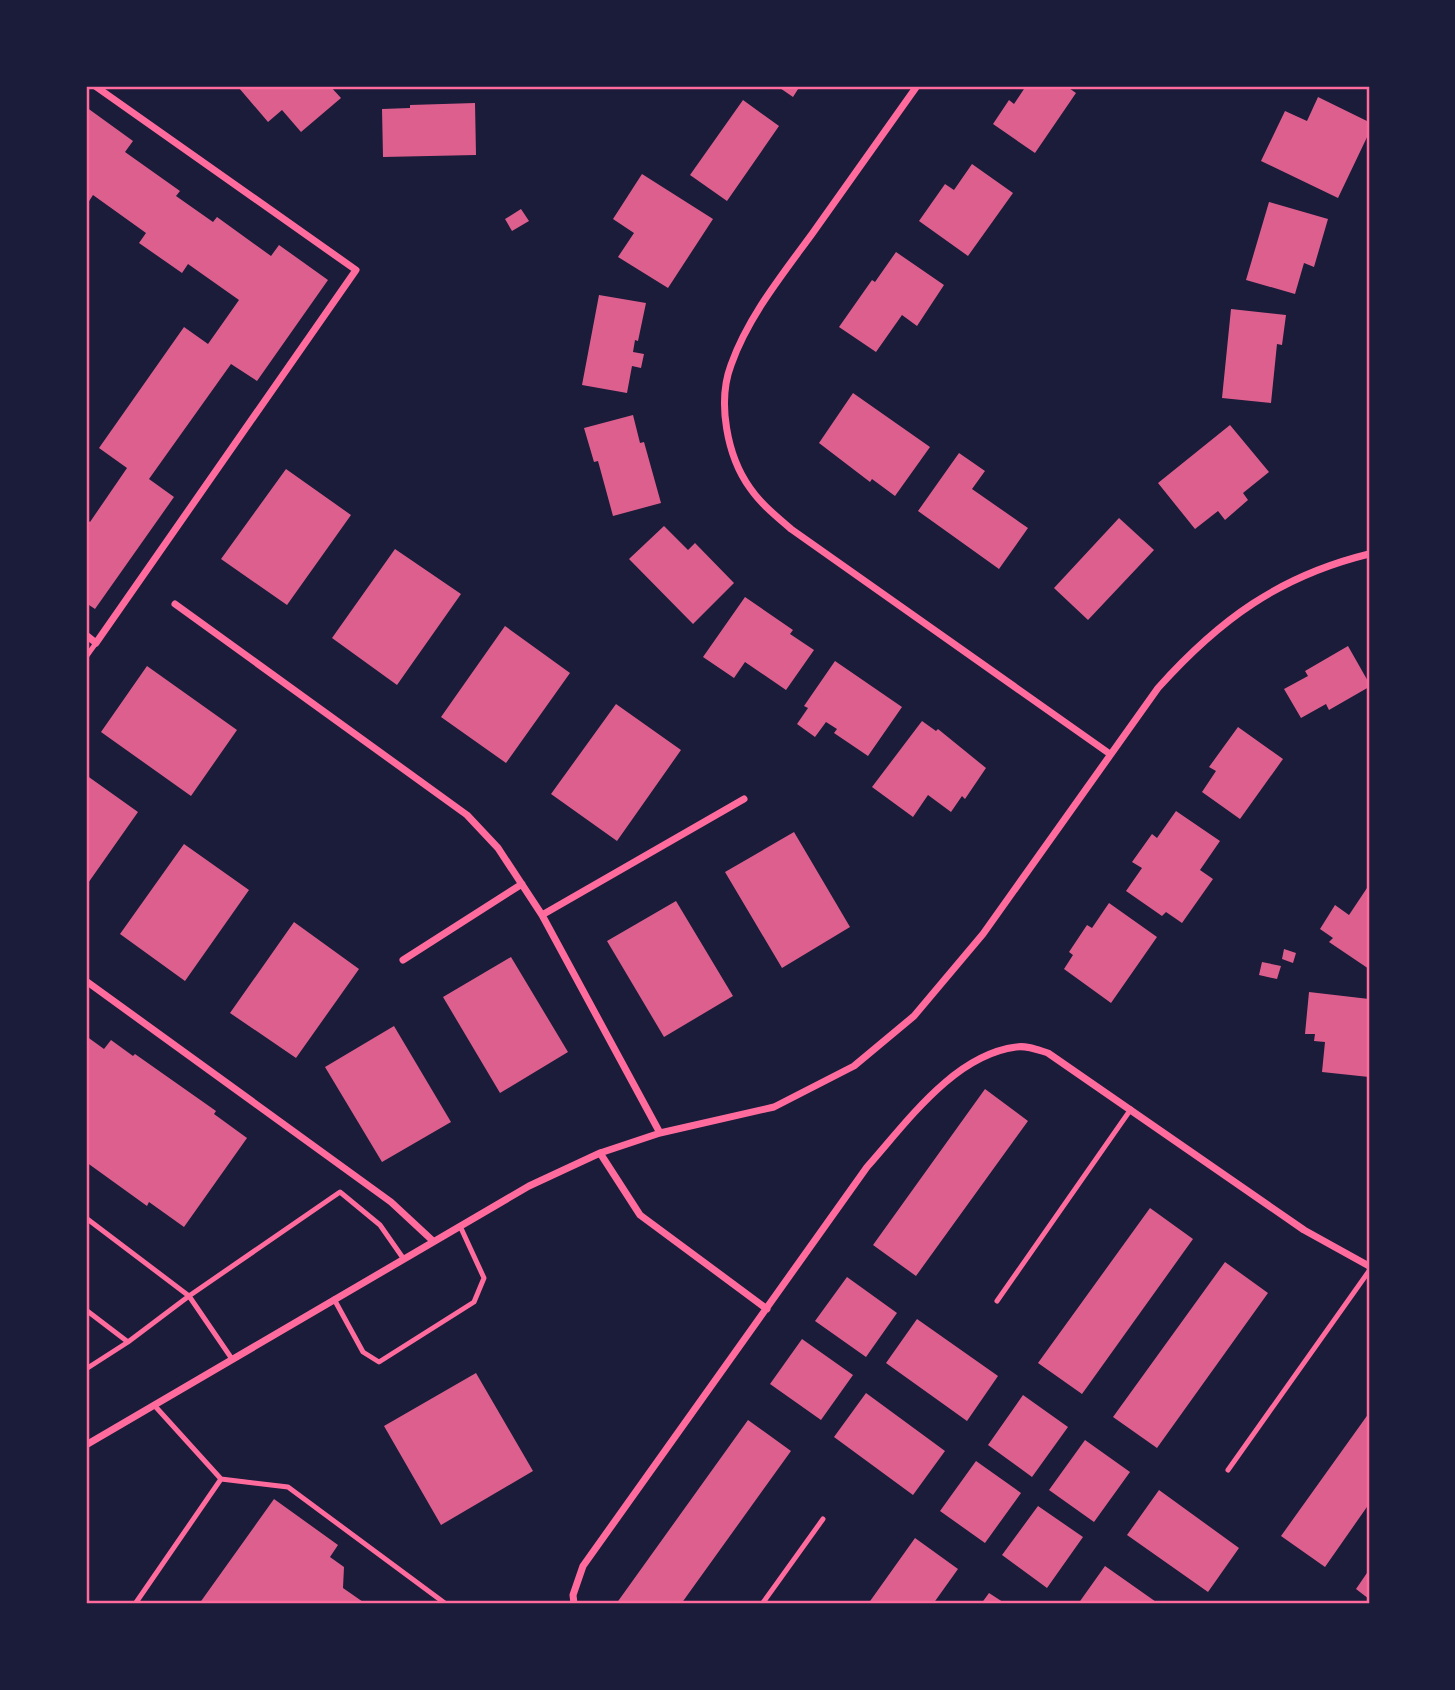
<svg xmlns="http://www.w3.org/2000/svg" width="1455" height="1690" font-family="Ubuntu,sans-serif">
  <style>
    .building { fill: #dd5f8e }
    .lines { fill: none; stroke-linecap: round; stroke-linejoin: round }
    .service { stroke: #ff6b9d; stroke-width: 5 }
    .minor { stroke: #ff6b9d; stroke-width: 7 }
    .neatline { fill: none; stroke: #ff6b9d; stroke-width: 2.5 }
  </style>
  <rect width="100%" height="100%" fill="#1b1b3a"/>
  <path class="building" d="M242,86H330L341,98L301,132L282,110L268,122L239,88Z
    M777,86H800L793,97Z
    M1026,86H1066L1076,93L1035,153L993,124L1009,100L1014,104Z
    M1318,97L1369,122V133L1338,198L1261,161L1285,111L1307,121Z
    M743,100L779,126L727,201L690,175Z
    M475,103L476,155L383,157L382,109L410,108V105Z
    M86,107L133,141L125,152L180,191L176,196L213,222L217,217L271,256L279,245L328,280L257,381L231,364L149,479L174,497L95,609L86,603V519L90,522L127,468L99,448L184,327L208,344L239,300L188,264L182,273L139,243L146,233L93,195L86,206Z
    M972,164L1013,193L968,256L919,221L945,184L954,190Z
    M642,174L713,219L668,288L618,257L634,233L613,219Z
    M1269,202L1328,219L1314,267L1304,263L1295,294L1246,280Z
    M521,209L529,221L512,231L505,219Z
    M896,252L944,285L917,326L902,315L876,352L839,327L872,280L875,282Z
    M599,295L646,303L638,341L635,340L633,352L644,354L641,368L632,366L627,393L582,385Z
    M1231,309L1286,315L1282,345L1277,344L1271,403L1222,398Z
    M853,393L930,447L895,496L872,479L870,482L819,443Z
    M633,415L640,443L644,442L661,503L613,516L598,461L594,462L584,428Z
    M1230,425L1269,472L1243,493L1248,500L1225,520L1218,511L1195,529L1158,483Z
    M959,453L985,471L972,489L1028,528L999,569L918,511Z
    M286,469L351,515L287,605L221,559Z
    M1119,518L1154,550L1088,620L1054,588Z
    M664,526L688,550L695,543L734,583L693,624L629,559Z
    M395,549L461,594L397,685L332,638Z
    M745,597L793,630L790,634L814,650L786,690L745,662L734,678L703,657Z
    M505,626L570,673L506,763L441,717Z
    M1348,646L1369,683V687L1329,710L1326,704L1301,718L1284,689L1308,676L1305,671Z
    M835,661L902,707L868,756L834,733L837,729L826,722L815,737L797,724L808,708L804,706Z
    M147,666L237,730L191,796L101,732Z
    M616,704L681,750L617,841L551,794Z
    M922,721L936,731L938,729L986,768L965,799L962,796L951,812L928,795L913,817L872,787Z
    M1238,727L1283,759L1240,819L1202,792L1216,771L1209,767Z
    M86,775L138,812L86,886Z
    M1176,811L1220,841L1200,870L1213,879L1182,923L1166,912L1162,916L1126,891L1142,868L1132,862L1152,834L1157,838Z
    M794,832L850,927L782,968L725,872Z
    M184,844L249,890L185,981L120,934Z
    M1369,885V969L1329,942L1333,938L1320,929L1335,905L1349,915Z
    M676,901L733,996L664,1037L607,941Z
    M1109,903L1157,937L1111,1003L1064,969L1073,955L1069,952L1087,925L1092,928Z
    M294,922L359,969L296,1058L230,1013Z
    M1284,949L1296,953L1293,963L1282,959Z
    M511,957L568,1052L500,1093L443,997Z
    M1262,962L1281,966L1277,979L1259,975Z
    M1309,992L1369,999V1077L1322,1072L1325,1042L1314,1041L1315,1034H1305Z
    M394,1026L451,1122L382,1162L325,1067Z
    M86,1036L104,1049L111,1040L133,1056L135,1054L216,1111L214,1114L247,1138L184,1227L149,1202L147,1206L86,1162Z
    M985,1089L1028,1121L916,1276L873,1245Z
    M1150,1208L1193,1239L1082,1394L1038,1363Z
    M1225,1262L1268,1293L1157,1448L1113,1417Z
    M847,1277L897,1313L866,1357L815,1321Z
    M917,1319L998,1376L967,1421L886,1363Z
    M802,1339L853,1375L821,1420L770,1384Z
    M476,1373L533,1471L441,1525L384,1426Z
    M866,1393L945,1451L913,1495L834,1437Z
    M1023,1395L1068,1427L1032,1477L988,1445Z
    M1369,1413V1504L1325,1567L1281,1536Z
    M748,1420L791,1451L681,1604H616Z
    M1085,1440L1130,1472L1094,1522L1049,1490Z
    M976,1461L1021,1493L985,1543L940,1511Z
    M1159,1490L1239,1548L1208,1592L1127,1535Z
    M274,1499L338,1545L330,1557L344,1567L343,1588L366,1604H199Z
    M1038,1506L1083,1537L1047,1588L1002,1555Z
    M915,1538L958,1569L933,1604H868Z
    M1105,1566L1159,1604H1078Z
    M1369,1570V1599L1356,1589Z
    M989,1593L1006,1604H981Z"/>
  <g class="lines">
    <path class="service" d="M86,657L96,643
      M86,1218L189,1296L128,1342
      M334,1299L363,1352L379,1362L474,1302L484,1278L460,1226
      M997,1301L1131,1109
      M86,1310L128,1342L86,1369
      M232,1359L189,1296L340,1192L380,1225L403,1258
      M1228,1470L1369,1271
      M221,1479L288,1487L446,1604
      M135,1604L221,1479L154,1405
      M762,1604L823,1519"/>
    <path class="minor" d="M917,86C882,135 847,184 812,234C782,275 748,317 731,365C717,402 727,456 750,488C761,504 776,516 791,529L1110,754
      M175,604L467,815L498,848L542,915L660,1133
      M86,635L96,643L356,270L95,86
      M542,915L744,799
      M403,960L522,884
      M86,981L391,1202L433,1241
      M600,1153L640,1215L767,1309
      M86,1445L529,1186L600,1153L660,1133L774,1107L854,1066L914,1016L983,934L1158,688C1219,620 1279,576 1369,554
      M574,1604L573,1595L583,1566L867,1167C907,1122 954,1055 1016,1047C1026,1045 1038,1050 1048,1053L1304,1230L1369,1266"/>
  </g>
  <rect width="1455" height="1690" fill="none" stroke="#1b1b3a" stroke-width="175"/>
  <rect x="88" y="88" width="1280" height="1514" class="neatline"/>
</svg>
